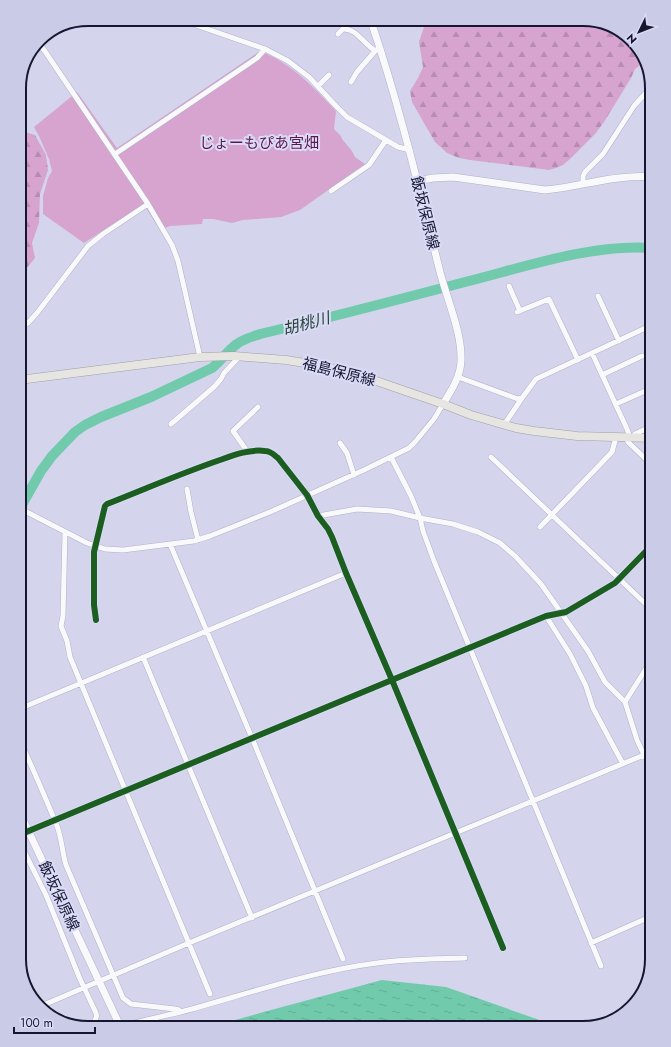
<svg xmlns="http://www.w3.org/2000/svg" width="671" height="1047" font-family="Jost,'Noto Sans JP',sans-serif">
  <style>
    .forest { fill: url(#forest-firs) }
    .park { fill: #d6a4cf }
    .water { fill: url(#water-ripples) }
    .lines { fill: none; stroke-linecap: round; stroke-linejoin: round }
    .river { stroke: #72caac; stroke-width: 10 }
    .street-casing { stroke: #b0b1c8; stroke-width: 6 }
    .secondary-casing { stroke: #b0b1c8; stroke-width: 8 }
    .primary-casing { stroke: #a09fa0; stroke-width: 9 }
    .street { stroke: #f9f9fc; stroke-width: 5 }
    .secondary { stroke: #f9f9fc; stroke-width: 7 }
    .primary { stroke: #e7e5e2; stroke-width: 8 }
    .cycleway-casing { stroke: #d9dbf7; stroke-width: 8 }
    .cycleway { stroke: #1b5e20; stroke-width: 6 }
    .labels { text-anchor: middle; stroke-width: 4; stroke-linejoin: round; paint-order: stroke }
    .park-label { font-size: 15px; fill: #5f164a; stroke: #d9dbf7 }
    .street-label { font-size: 15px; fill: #16162f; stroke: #d9dbf7 }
    .water-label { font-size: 16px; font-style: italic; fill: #274235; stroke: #d9dbf7 }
    .rim { fill: none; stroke: #16162f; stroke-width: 2 }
  </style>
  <defs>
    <pattern id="forest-firs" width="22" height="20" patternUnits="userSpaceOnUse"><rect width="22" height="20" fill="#d6a4cf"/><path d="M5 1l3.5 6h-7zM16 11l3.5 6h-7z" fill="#b78cb2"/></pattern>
    <pattern id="water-ripples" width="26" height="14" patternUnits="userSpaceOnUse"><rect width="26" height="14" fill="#72caac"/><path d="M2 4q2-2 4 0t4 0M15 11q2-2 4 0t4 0" fill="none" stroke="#62ad94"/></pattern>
  </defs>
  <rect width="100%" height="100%" fill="#d4d5ec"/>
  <path class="forest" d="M588,19L622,31L645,57L646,63H643L635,69L631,78L604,122L595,134L570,159L563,165L556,168L549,170L470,160L459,158L447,153L435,142L412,102L410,91L418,78L423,67L419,42L426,21Z
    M19,130L35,135L46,155L48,170L40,194L39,223L32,243L35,258L26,269L19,273Z"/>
  <path class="park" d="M260,51C267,54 274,57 280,61C302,74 319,93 336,111L334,129L341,136L342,139L352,151L355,157L365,164L300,210L281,217L243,220L232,223L213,219H203L202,224L170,226L160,230L146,208L113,224L84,243L43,214V196L48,178L52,171L49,159L39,136L34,127L77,92L117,148Z"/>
  <path class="water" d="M382,980L446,987L562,1028H207L260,1013Z"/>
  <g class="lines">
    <path class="river" d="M19,510L41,471L52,456L75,432L85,425L101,417L151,397L212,368C221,361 228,350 237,344C243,339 252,337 260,334C329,318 397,300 465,282C525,267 590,244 652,248"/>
    <g class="street-casing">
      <path id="street" d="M190,23L265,49L288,61L309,77L336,106L347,117L398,147L410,150
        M338,34L343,29C356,28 364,44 374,50H381
        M38,41L148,204L172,245L178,261L200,357
        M351,82L357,72L376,50
        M318,86L329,75
        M115,154L257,58L265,49
        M583,184V176L585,172L603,154L634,106L652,86
        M331,191L369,165L386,140
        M509,286L520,311
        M598,296L619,341
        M517,312L549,299L578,360
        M19,329L28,323L37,313L88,246L103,234L148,204
        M592,353L627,429L630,438
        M602,375L642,356
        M458,377L518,399L522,398L536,379L652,325
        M616,404L652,388
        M171,424L214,387L221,379L224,373L239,357
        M504,425L522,398
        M627,438L628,442L652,465
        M632,438L635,434L652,426
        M340,443L347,453L354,475
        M247,451L233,431L258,407
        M391,457L411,496L420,518L423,531L434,561L601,966
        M491,457L652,610
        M187,489L191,512L198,540
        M19,508L87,543L105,549L123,550L194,541L210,536L270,512L364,470L409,448L415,442L434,419L443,404
        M318,516L357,509L391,511L420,518L453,524L478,532L500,543L516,557L541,584L588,651L605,682L625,702L637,740L644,755L652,766
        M540,527L612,452L616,437
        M65,532L63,616L61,626L67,641L70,657L210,994
        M170,544L252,738L343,959
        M546,616L570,654L586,686L593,708L623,764
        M96,620L94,605V552L105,506L107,504C145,489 182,473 220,460C234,455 250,449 265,451C271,451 274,455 278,458L307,495L318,516L328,529L332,537L346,573L392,680L503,948
        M143,657L252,918
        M625,702L652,659
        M19,709L346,573
        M19,738C32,767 45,796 57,826C62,839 62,852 66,865L123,998L131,1004L175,1009L179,1010L180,1012
        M19,835L546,616L566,612L615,583L652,545
        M19,841L46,895L80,979L96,1013C98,1019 93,1023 88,1028
        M591,943L652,916
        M25,985L28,991
        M41,1006L189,943L644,755L652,753
        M118,1028L127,1025C148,1019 170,1015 192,1009C253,992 314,971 377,963C406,959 436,959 465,958"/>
    </g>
    <g class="secondary-casing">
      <path id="secondary" d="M371,21C399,104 419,188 440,272C447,299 462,333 461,360C461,376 451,391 443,404
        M417,181L433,178L453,177L545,190C580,187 616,174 652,177
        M19,811L121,1028"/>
    </g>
    <g class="primary-casing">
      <path id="primary" d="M19,380L200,357L234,356L286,360L317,365L356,374L443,404L471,415L516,428L534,431L577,436L652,438"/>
    </g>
    <use href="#street" class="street"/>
    <use href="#secondary" class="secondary"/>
    <use href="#primary" class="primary"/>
    <g class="cycleway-casing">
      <path id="cycleway" d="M96,620L94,605V552L105,506L107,504C145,489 182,473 220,460C234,455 250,449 265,451C271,451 274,455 278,458L307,495L318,516L328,529L332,537L346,573L392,680L503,948
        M19,835L546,616L566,612L615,583L652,545"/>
    </g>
    <use href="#cycleway" class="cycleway"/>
  </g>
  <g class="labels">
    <g class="park-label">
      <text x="259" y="148">じょーもぴあ宮畑</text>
    </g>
    <g class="street-label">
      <text transform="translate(425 213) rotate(76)" y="5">飯坂保原線</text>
      <text transform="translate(339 372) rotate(14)" y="5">福島保原線</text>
      <text transform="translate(59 896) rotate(65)" y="5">飯坂保原線</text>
    </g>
    <g class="water-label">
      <text transform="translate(306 323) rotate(-15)" y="6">胡桃川</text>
    </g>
  </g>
  <path d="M0 0H671V1047H0ZM88 26H583A62 62 0 0 1 645 88V959A62 62 0 0 1 583 1021H88A62 62 0 0 1 26 959V88A62 62 0 0 1 88 26Z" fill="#c9cbe7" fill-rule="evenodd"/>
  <path class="rim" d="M88 26H583A62 62 0 0 1 645 88V959A62 62 0 0 1 583 1021H88A62 62 0 0 1 26 959V88A62 62 0 0 1 88 26Z"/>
  <g transform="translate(639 32) rotate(227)" stroke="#d9dbf7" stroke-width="3" paint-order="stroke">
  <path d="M0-3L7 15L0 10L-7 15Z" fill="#16162f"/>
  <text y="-6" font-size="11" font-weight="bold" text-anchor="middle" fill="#16162f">N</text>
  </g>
  <path d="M14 1027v6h81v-6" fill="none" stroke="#16162f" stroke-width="2"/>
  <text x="20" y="1027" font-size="12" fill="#16162f" stroke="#d9dbf7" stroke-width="3" paint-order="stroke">100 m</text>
</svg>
